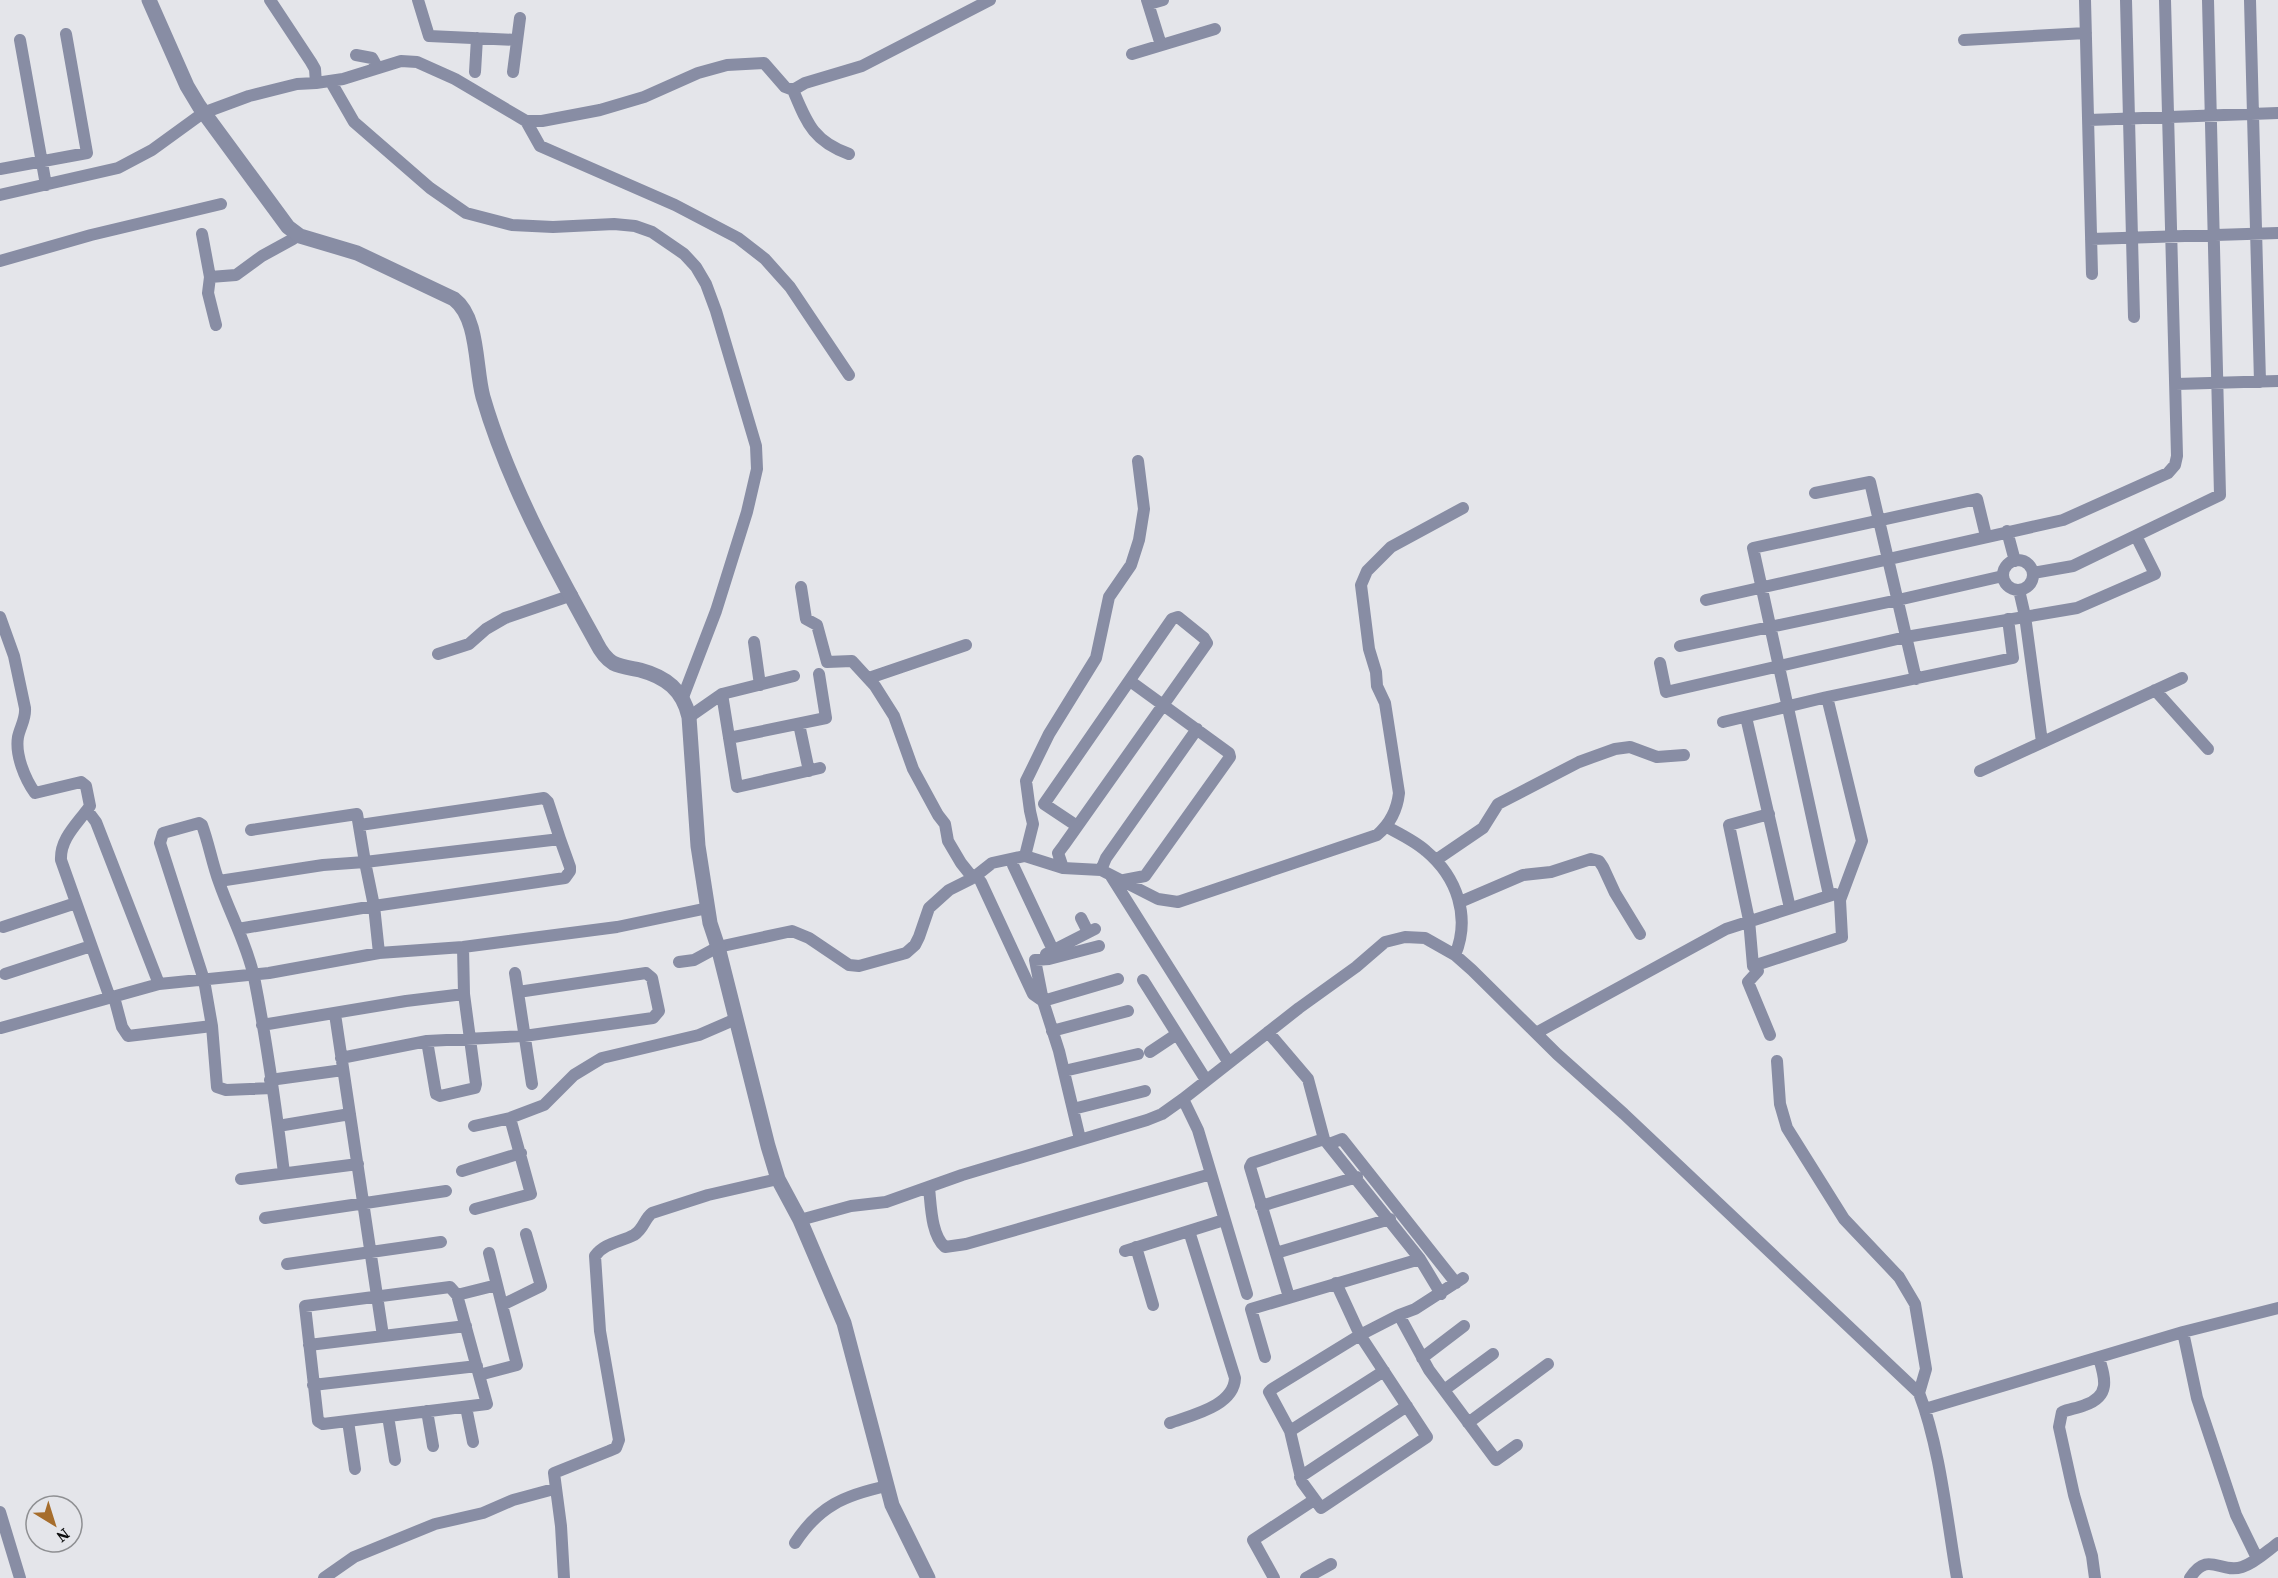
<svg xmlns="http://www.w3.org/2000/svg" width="2278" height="1578" font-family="'Source Serif 4',serif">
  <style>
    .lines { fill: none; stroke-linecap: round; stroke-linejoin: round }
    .minor { stroke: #888da4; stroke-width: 12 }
    .tertiary { stroke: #888da4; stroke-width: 15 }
  </style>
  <rect width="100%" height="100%" fill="#e4e5ea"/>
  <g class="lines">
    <path class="minor" d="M270,0L311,62L315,69L316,83
      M418,0L429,36L517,40
      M1147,0L1161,45
      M2085,0L2092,274
      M2126,0L2134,317
      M2250,0L2260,382
      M1149,4L1163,0
      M20,40L46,185
      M1964,40L2086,33
      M1132,54L1215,29
      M356,55L372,58L377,67
      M475,72L477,38
      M513,72L520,18
      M331,82L354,122L430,188L466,213L512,225L553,227L614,224L635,226L652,232L684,254L696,267L706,284L716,311L756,446L757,469L747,512L716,611L683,697
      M793,90L805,83L862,66L990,0
      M2089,120L2278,113
      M526,121L540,146L675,205L738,238L765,259L790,287L849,375
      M0,169L87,153L66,34
      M0,195L118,168L152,150L203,113L249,96L297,84L316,83L343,79L401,61L417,62L455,79L526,121H542L600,110L644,97L698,73L727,65L764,63L785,87L793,90C807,123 813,141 849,154
      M202,234L210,277
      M2091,239L2278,233
      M0,261L91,235L221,204
      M216,325L208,293L210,277L236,275L262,256L293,239L296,236V234
      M2176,384L2278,381
      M1815,493L1870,482L1916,679
      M2007,531L2015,561
      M2003 575a15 15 0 1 1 30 0a15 15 0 1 1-30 0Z
      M2033,573L2073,566L2220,495L2208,0
      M801,587L806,619L817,625L827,662L852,661L875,686L894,716L913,769L938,815L945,824L948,841L961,863L973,878
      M2019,590L2025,616L2042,742
      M1706,600L2063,520L2168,473L2175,465L2177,456L2165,0
      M0,617L14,656L25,708C26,719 20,727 18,737C15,755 25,779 35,793L81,782L86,786L90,806L87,810L96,822L159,984
      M754,642L760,685
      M1680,646L1898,600L2003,576
      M438,654L469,644L486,629L505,618L572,595
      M1660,663L1666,692L1906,637L2077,608L2155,574L2136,536
      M869,678L966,645
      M2155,690L2208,749
      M722,694L737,787L820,768
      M689,717L722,694L794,676
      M1746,717L1790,908
      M1723,722L1827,697L2013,658L2008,619
      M799,724L809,771
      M729,738L826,718L819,674
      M1980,771L2182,678
      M87,810C75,826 60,840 61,860L110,998
      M1769,814L1729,825L1749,920L1753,966L1758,971L1748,982L1770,1035
      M360,825L544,798L548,802L560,839
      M1387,827C1400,834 1415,841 1426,851C1457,877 1471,917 1455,955
      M560,839L570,867V871L565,878L374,906L365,862Z
      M1025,856L1033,824L1030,811L1026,781L1049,734L1096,658L1109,597L1131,565L1139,540L1144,509L1138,461
      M1436,860L1483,828L1498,804L1579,762L1615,749L1630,747L1657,757L1684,755
      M1013,865L1053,950
      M1063,868L1058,853L1064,845L1207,643L1204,638L1178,617L1172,619L1044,804L1077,826
      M1101,870L1106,858L1197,729
      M1111,876L1229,1063
      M219,881L323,865L365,862L357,814L251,830
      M1119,881L1145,876L1230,757L1229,753L1130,681
      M981,882L1033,994L1043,1001L1059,1051L1080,1139
      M1829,895L1753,548L1977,499L1986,536
      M1460,902L1523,875L1551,872L1591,859L1599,861L1603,867L1615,893L1640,934
      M1081,918L1088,932
      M3,927L76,903
      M238,929L374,906L379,953
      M1099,946L1049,959L1035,960L1043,1001L1118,979
      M1046,954L1095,929
      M679,962L694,960L718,947L792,931L809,938L849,965L859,966L906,953L915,945L919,937L929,908L949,890L973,878L992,863L1025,856L1063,868L1101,870L1158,899L1178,902L1377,835C1390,824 1397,811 1399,793L1385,703L1377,686L1376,672L1369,649L1361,585L1367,571L1391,547L1463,508
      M1753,966L1842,937L1840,900L1862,841L1827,697
      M515,973L532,1084
      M5,974L91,946
      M1143,980L1206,1080
      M114,997L122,1027L128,1036L212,1026
      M335,1014L383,1336
      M262,1025L406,1001L464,994
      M1,1028L159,984L269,973L379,953L463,947L617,927L708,908
      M1052,1031L1128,1011
      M1268,1032L1308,1079L1324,1139L1420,1259L1441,1294
      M1536,1033L1726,929L1835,894
      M427,1041L436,1094L440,1096L475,1088L476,1084L464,994L463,947
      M1150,1052L1177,1034
      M341,1058L427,1041L524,1036L653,1018L659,1011L652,978L646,973L518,992
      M1777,1061L1780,1104L1787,1128L1844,1219L1899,1277L1915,1304L1926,1369L1919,1393
      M1064,1071L1138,1054
      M270,1080L343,1070
      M272,1088L226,1090L217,1087L212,1026L204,980L160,843L163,833L199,823L202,825C209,844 212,863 219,882C230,914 247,944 254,977C267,1042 276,1108 284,1173
      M1183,1099L1198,1130L1247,1294
      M1073,1109L1145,1091
      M278,1126L350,1114
      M474,1126L510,1118L544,1105L574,1075L602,1058L699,1035L736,1019
      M1329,1144L1342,1139L1456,1283
      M462,1171L521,1153
      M241,1179L358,1164
      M929,1188C931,1205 931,1235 945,1247L966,1244L1211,1174
      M1261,1206L1357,1177
      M475,1209L531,1194L510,1118
      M265,1218L446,1191
      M800,1220L851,1206L886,1202L962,1175L1147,1120L1162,1114L1183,1099L1299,1008L1356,967L1385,942L1405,937L1425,938L1455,955L1472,970L1557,1054L1624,1114L1919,1393C1940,1447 1947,1520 1957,1578
      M1136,1247L1153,1305
      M1125,1251L1224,1220
      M1276,1253L1390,1219
      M287,1264L441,1242
      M1463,1278L1415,1309L1399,1315L1429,1370L1496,1460L1517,1445
      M1336,1283L1360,1335L1427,1437L1321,1508L1302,1482L1290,1431L1269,1392L1272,1389L1360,1335L1399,1315
      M450,1287L457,1295L487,1404L323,1424L318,1421L305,1306Z
      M457,1295L497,1285
      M1289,1297L1250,1167L1252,1163L1324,1139
      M502,1305L541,1286L526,1234
      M2183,1332L2197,1398L2236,1515L2257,1558
      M309,1345L466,1326
      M1265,1357L1251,1309L1420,1259
      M1422,1358L1464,1326
      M479,1375L517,1365L489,1253
      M313,1385L477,1366
      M1444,1390L1493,1354
      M466,1407L473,1442
      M1925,1409L2183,1332L2278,1308
      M427,1411L433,1446
      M388,1416L395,1460
      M348,1421L355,1469
      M1170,1423C1192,1415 1234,1406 1235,1378L1189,1231
      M1468,1423L1548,1364
      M1290,1431L1384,1371
      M1300,1477L1407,1406
      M0,1512L20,1578
      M795,1543C819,1506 845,1495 887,1486
      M324,1578L354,1557L435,1524L483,1513L513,1500L554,1489
      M564,1578L561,1526L554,1473L609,1451L616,1448L619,1440L600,1331L595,1256C604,1243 621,1242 634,1235C644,1229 644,1219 652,1213L708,1195L778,1179
      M1274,1578L1253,1540L1314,1500
      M1306,1578L1331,1564
      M2095,1578L2092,1556L2074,1495L2059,1427L2062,1412C2070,1409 2078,1408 2085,1405C2111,1396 2105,1378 2099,1358
      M2190,1578C2208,1550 2220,1574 2242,1567C2255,1563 2267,1551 2278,1543"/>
    <path class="tertiary" d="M149,0L187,86L199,106L288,227L300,236L357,253L454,299C479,318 475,368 483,397C508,483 553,564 596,642C600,650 605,658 613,663C621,667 631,668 640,670C666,677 683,690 689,717L698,846L710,923L718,947L768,1146L778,1179L800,1220L844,1323L892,1505L928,1578"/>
  </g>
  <g transform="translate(54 1524) rotate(142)"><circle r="28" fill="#e4e5ea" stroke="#8e8f92" stroke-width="1.5"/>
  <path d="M0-4.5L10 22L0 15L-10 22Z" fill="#a66d2c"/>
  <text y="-9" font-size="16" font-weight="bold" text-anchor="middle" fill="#0d0e0f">N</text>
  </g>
</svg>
